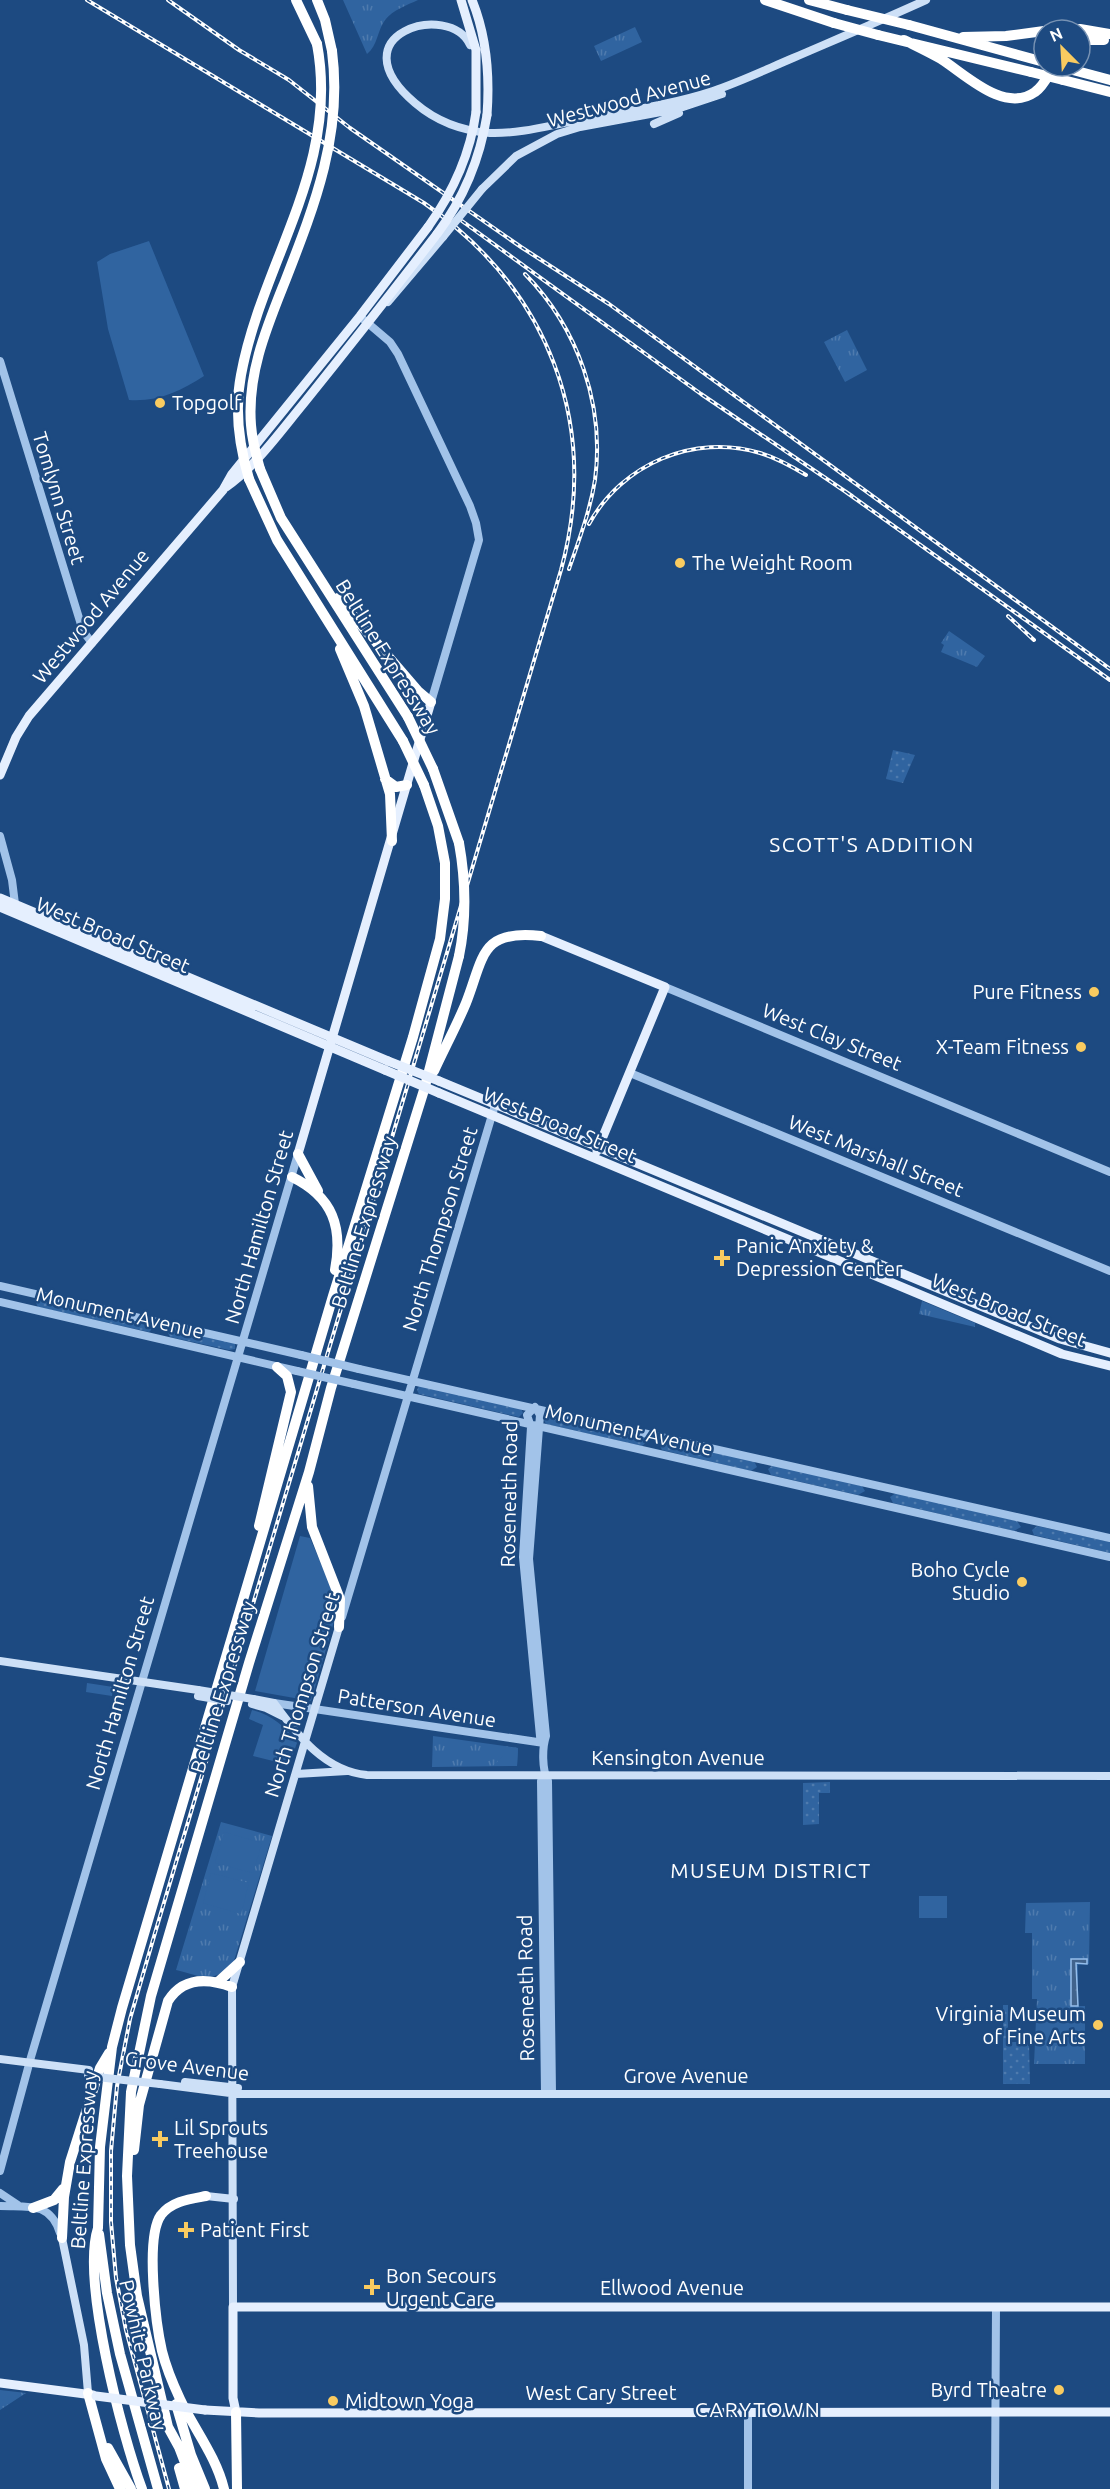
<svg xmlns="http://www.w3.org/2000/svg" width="1110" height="2489" font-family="Ubuntu,sans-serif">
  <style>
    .grass { fill: url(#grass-dots) }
    .park { fill: url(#park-tufts) }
    .garden { fill: #3064a0 }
    .water { fill: url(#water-ripples); stroke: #95beeb; stroke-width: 1.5 }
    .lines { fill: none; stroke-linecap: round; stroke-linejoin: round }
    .tertiary { stroke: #a2c3e9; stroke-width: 8 }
    .secondary { stroke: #cde0f7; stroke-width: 8 }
    .primary { stroke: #e5effe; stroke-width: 9 }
    .motorway { stroke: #fff; stroke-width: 10 }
    .rail-casing { stroke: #fff; stroke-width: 4 }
    .rail { stroke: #1d4a81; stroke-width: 1.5; stroke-dasharray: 4.5; stroke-linecap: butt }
    .tertiary-bridge { stroke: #a2c3e9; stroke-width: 8 }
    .secondary-bridge { stroke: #cde0f7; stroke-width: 8 }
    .primary-bridge { stroke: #e5effe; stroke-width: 9 }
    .motorway-bridge { stroke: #fff; stroke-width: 10 }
    .poi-dot { fill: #f9cb60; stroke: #1d4a81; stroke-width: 2 }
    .labels { text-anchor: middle; stroke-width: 5; stroke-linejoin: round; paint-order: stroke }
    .street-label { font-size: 20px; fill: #fff; stroke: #1d4a81 }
    .poi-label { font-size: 20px; fill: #fff; stroke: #1d4a81; text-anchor: start }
    .neighbourhood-label { font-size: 21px; letter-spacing: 1.5px; fill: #fff; stroke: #1d4a81 }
  </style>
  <defs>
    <pattern id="grass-dots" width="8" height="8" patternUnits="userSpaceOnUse" patternTransform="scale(1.5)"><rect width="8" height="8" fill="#3064a0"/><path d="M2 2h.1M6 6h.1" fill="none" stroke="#4f7bae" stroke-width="1.8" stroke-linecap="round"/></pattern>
    <pattern id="park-tufts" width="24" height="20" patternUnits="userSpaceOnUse" patternTransform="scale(1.5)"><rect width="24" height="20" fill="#3064a0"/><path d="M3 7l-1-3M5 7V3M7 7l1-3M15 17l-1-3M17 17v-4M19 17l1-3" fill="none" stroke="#4f7bae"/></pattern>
    <pattern id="water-ripples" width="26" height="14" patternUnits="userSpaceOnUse" patternTransform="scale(1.5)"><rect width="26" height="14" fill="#41638c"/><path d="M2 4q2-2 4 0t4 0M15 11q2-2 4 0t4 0" fill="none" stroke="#5e7a9d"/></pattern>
  </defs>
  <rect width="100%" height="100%" fill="#1d4a81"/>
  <path class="grass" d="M893,750L915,755L903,783L886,779Z
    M40,1298L152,1324L154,1327L149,1332L38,1307L35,1301Z
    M173,1328L235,1343V1349L229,1350L170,1337L167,1331Z
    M419,1386L521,1408L523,1413L519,1417L419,1394L417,1390Z
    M546,1414L644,1436L647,1442L642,1446L546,1424L543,1418Z
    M662,1441L754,1461L757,1467L751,1471L662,1450L659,1444Z
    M773,1465L862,1486L865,1491L858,1495L771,1475L768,1469Z
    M896,1493L1017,1521L1021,1527L1014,1531L893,1503L890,1497Z
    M1037,1526L1110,1542V1553L1034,1535L1032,1530Z
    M830,1782V1793H819V1824L803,1825V1783Z
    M1003,2005H1008V2042H1029L1030,2084H1003Z"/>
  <path class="park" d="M343,0H418C407,5 393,10 385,20C377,31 378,45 367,54Z
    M635,27L642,42L601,61L594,46Z
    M847,330L867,370L845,382L824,342Z
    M949,631L985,656L977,667L941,652L944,645L941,643Z
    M922,1301L975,1323V1327L919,1314Z
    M87,1683L113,1687L112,1696L86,1692Z
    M433,1736L518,1748L517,1766L432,1767Z
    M221,1822L272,1836L233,1964C210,1985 203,1976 176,1970Z
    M1090,1902L1089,1964L1078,1965V2006H1085V2064H1034L1037,1999H1032V1933H1025L1026,1903Z
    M0,2390L26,2393L0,2410Z"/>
  <path class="garden" d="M149,241L204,376C181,391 158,402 129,400L108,329L97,262L110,254Z
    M300,1536L310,1538L335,1596V1618L311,1701L255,1691Z
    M252,1710C270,1714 287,1727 297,1743L289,1765L253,1756L263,1725L249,1719Z
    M503,1746L518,1748L517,1766H493L503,1756Z
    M224,1832L262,1843L253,1873L215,1863Z
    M211,1873L249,1883L241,1914L203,1903Z
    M919,1896H947V1918H919Z"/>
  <path class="water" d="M1071,1959H1087V1964L1076,1963L1078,2006H1071Z"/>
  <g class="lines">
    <path class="tertiary" d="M363,319L390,342L398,354L470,506L476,523L479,540L431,702
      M0,361L79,618L83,631L92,643
      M0,836L12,880L15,904L14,908
      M665,987L1110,1172
      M630,1073L1110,1271
      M0,1286L301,1355
      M0,1302L297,1371
      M359,1369L1110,1538
      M354,1384L1110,1557
      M342,1617L495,1105
      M274,1703L544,1743
      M544,1743L540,1736L523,1557L531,1427L527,1415L535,1407L540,1415L529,1559L546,1736C542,1748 542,1770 548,1781L552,2093
      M545,1775L541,1781L545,2093
      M0,2171L31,2057L298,1154
      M0,2193L18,2205
      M0,2206C27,2207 50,2201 60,2233
      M748,2489V2411
      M995,2489L996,2307"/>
    <path class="secondary" d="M470,45C450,0 334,34 415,103C436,121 463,131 490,133C520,134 551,125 580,120C625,111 670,105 713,91C740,82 767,69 793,58C837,39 882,20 926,0
      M654,124L679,113
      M482,189L516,156L557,134L580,127L677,109L722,94
      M388,302L443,237
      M0,1661L198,1690
      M253,1699L274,1703C298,1736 325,1771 367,1775L1110,1776
      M252,1704L266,1708L282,1716
      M296,1774L347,1771
      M0,2059L89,2070
      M185,2082L238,2088
      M160,2084L238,2094H1110
      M206,2196L234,2199
      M62,2238L84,2345L88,2393
      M233,2307L232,1987L339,1627"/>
    <path class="primary" d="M461,0L476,50V112
      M472,0C487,37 490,75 487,115
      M226,487C256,466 280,432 304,403C349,347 393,291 437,234
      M0,775L16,737L29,716L223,490L232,474L360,316L428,227
      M0,898L388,1061
      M0,907L385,1070
      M541,936L665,987L597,1151
      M439,1081L1060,1339L1110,1353
      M439,1093L1062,1354L1110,1366
      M298,1154L431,702
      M0,2383L93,2395
      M205,2410L259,2413L1110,2412
      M236,2412L233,2398V2307H1110"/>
    <path class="motorway" d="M296,0L317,44
      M317,0L325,20L332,51
      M765,0L834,23
      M809,0L847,10
      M909,25L1044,62
      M1057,30L1080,29L1110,34
      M878,35L1031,72
      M963,37L1006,36L1044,31
      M904,40C916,46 929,52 941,59C965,74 1004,114 1035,92C1044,86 1048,75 1054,66
      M1080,40H1104
      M1058,66L1110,80
      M1063,80L1110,92
      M260,469L281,518L408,717
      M249,479L277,540L403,741
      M338,598L418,691L431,702
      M340,649L364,706L390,794L392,841
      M433,769L459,843
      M385,779L396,787L407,785
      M434,1071C444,1049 456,1027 466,1003C484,957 480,929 541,936
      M298,1154L318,1191
      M292,1177C333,1197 343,1227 335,1270
      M308,1486L312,1527L340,1599L339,1627
      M259,1526L291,1392L287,1376L277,1367
      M218,1982L240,1962
      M134,2150L139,2105L168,2001C183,1977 208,1978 232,1987
      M206,2196C190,2199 172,2201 161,2215C145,2237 156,2325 162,2351C166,2367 173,2384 180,2399C194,2429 216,2456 224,2489
      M33,2208L54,2200L63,2189
      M99,2234L107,2293L120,2354L158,2489
      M62,2238L64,2197L70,2162L100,2068L109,2053
      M88,2393L106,2459L120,2489
      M176,2404L191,2455L205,2489
      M236,2412L237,2489
      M108,2448L131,2489
      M179,2468L185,2489
      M142,2489C122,2435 81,2280 98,2228L100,2147L112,2047L122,2008L333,1296L413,1037L440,939L445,899V863L438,826L424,785
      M195,2489L179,2447L168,2427L137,2296L130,2245L127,2176L131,2092L151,1996L249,1663L309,1472L331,1388L424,1090L459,956"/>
    <g class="rail-casing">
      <path id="rail" d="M87,0L424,203C548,289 601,423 561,570L155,1933L130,2019L117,2086L111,2151V2222L116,2278L126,2330L169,2489
        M168,0L239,50L289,80L350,128L521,247L609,304L1110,669
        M462,221L701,394L852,496
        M525,274C578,328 605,405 595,480C590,511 579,540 569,569
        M846,492L1110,680
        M589,524C622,464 694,433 760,453C777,458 791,466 806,475
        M1008,616L1034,640"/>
    </g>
    <use href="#rail" class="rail"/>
    <path class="tertiary-bridge" d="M301,1355L359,1369
      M297,1371L354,1384"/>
    <path class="secondary-bridge" d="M443,237L482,189
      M198,1690L253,1699
      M198,1696L227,1701
      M88,2076L160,2084"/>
    <path class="primary-bridge" d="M428,227C453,192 470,156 476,112
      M437,234C464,198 480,159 487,115
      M388,1061L439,1081
      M385,1070L439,1093
      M96,2396L205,2410"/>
    <path class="motorway-bridge" d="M847,10L909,25
      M834,23L878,35
      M1031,72L1063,80
      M260,469C256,455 252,440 251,425C247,375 266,329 284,284C314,207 343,135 332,51
      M249,479C239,445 234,411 241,375C262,261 340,167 317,44
      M408,717L433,769
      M403,741L424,785
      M459,843C466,882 467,917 459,956"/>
  </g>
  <g class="poi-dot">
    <circle cx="160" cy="403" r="6"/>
    <circle cx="680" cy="563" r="6"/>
    <circle cx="1094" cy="992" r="6"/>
    <circle cx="1081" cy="1047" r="6"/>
    <path d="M719 1249h6v6h6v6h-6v6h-6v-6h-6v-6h6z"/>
    <circle cx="1022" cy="1582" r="6"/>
    <circle cx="1098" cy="2025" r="6"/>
    <path d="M157 2130h6v6h6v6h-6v6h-6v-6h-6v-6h6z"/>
    <path d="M183 2221h6v6h6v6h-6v6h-6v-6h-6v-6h6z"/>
    <path d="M369 2278h6v6h6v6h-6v6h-6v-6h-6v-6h6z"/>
    <circle cx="1059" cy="2390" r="6"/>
    <circle cx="333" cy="2401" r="6"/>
  </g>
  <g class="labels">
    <g class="street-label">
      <text transform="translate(629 99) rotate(-15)" y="7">Westwood Avenue</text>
      <text transform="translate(59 498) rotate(73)" y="7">Tomlynn Street</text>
      <text transform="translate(91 616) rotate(-50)" y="7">Westwood Avenue</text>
      <text transform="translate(388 657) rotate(58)" y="7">Beltline Expressway</text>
      <text transform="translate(113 935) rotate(23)" y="7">West Broad Street</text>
      <text transform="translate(832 1037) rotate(22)" y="7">West Clay Street</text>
      <text transform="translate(560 1125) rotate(23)" y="7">West Broad Street</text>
      <text transform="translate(876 1156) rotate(22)" y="7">West Marshall Street</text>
      <text transform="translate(364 1222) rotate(-73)" y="7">Beltline Expressway</text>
      <text transform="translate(259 1227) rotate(-74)" y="7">North Hamilton Street</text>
      <text transform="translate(440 1229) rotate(-73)" y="7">North Thompson Street</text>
      <text transform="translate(1009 1310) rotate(22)" y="7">West Broad Street</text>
      <text transform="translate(120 1313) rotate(13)" y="7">Monument Avenue</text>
      <text transform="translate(629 1430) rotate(13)" y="7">Monument Avenue</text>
      <text transform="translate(509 1494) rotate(-89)" y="7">Roseneath Road</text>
      <text transform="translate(223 1687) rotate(-73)" y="7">Beltline Expressway</text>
      <text transform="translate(120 1693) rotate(-74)" y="7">North Hamilton Street</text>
      <text transform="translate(302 1695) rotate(-73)" y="7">North Thompson Street</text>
      <text transform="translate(417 1708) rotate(9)" y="7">Patterson Avenue</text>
      <text x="678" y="1765">Kensington Avenue</text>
      <text transform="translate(526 1988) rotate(-91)" y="7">Roseneath Road</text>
      <text transform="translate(187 2066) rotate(7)" y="7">Grove Avenue</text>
      <text x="686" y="2083">Grove Avenue</text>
      <text transform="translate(84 2160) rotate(-86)" y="7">Beltline Expressway</text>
      <text x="672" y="2295">Ellwood Avenue</text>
      <text transform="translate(143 2355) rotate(77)" y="7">Powhite Parkway</text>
      <text x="601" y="2400">West Cary Street</text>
    </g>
    <g class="poi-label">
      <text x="172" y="410">Topgolf</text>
      <text x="692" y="570">The Weight Room</text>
      <text x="1082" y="999" text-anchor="end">Pure Fitness</text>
      <text x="1069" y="1054" text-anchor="end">X-Team Fitness</text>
      <text x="736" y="1253">Panic Anxiety &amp;<tspan x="736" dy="23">Depression Center</tspan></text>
      <text x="1010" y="1577" text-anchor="end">Boho Cycle<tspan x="1010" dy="23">Studio</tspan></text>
      <text x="1086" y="2021" text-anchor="end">Virginia Museum<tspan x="1086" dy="23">of Fine Arts</tspan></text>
      <text x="174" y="2135">Lil Sprouts<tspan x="174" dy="23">Treehouse</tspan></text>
      <text x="200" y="2237">Patient First</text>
      <text x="386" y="2283">Bon Secours<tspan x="386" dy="23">Urgent Care</tspan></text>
      <text x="1047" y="2397" text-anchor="end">Byrd Theatre</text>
      <text x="345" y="2408">Midtown Yoga</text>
    </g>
    <g class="neighbourhood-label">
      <text x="872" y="852">SCOTT'S ADDITION</text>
      <text x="771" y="1878">MUSEUM DISTRICT</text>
      <text x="758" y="2417">CARYTOWN</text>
    </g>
  </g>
  <g transform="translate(1062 48) rotate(336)"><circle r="28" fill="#1d4a81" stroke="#7792b3" stroke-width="1.5"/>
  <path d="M0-4.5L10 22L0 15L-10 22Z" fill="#f9cb60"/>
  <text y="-9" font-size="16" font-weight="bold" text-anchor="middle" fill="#ffffff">N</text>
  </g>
</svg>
